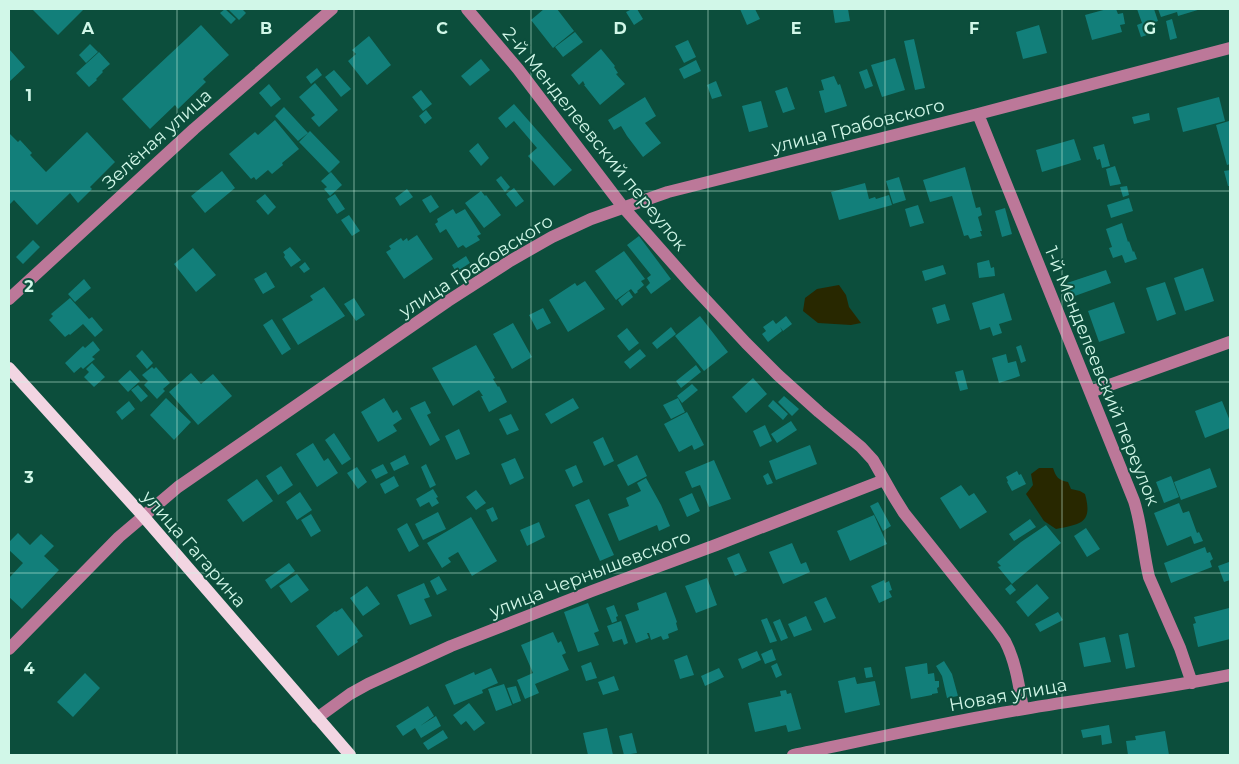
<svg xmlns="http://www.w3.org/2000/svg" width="1239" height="764" font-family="Montserrat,sans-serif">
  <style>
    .water { fill: #282800 }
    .building { fill: #127f7a }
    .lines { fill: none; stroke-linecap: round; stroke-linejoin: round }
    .minor { stroke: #bc7899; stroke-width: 12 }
    .major { stroke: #f2d5e2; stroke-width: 12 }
    .grid { fill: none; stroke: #d1f7e8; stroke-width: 1; stroke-opacity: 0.55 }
    .labels { text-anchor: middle; stroke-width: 4; stroke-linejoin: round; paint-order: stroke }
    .street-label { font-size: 18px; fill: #d1f7e8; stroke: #0c4e3c }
    .grid-label { font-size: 16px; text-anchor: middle; font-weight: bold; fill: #d1f7e8; stroke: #0c4e3c; stroke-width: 4; stroke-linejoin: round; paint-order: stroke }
  </style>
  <rect width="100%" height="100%" fill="#0c4e3c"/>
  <path class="water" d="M839,285L846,295L849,307L861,323L851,325L818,323L803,311L805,298L817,289Z
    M1039,468H1053C1056,477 1058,480 1068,482L1071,489L1080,491L1085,494C1093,523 1081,524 1056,529L1044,521L1026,494L1033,485L1031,474Z"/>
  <path class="building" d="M32,9H84L58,35Z
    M225,9L236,19L231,24L220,13Z
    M228,9H242L246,13L239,20Z
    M544,9H557L574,31L553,48L531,20Z
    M632,9H637L643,19L634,25L626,12Z
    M740,9H755L760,19L747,25Z
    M839,9H848L850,21L835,23L833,10Z
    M1107,9H1116L1118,14L1123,13L1125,24L1120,25L1122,32L1092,40L1085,15Z
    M1137,9H1154L1158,21L1144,26L1147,35L1141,37L1137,25L1142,23Z
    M1158,9H1201L1178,16L1177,12L1161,17Z
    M1172,19L1177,38L1170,40L1166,21Z
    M201,25L229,55L203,79L206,82L178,109L175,105L150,129L122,99Z
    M1039,25L1047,53L1023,59L1016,32Z
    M575,32L583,42L563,57L555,47Z
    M369,36L391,65L367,85L348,61L356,54L352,50Z
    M914,39L925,88L915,90L904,41Z
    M688,40L696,57L684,63L675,46Z
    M90,44L98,52L86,63L79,55Z
    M9,49L25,67L9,82Z
    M601,49L615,66L614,67L618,73L616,74L625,84L600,105L584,85H585L583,81L579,85L571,75Z
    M99,52L110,64L102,71L103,72L96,79L97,80L89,87L76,73Z
    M895,58L905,90L882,97L871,65Z
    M481,59L490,70L470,86L461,76Z
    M696,60L701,71L684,79L679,69Z
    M317,68L322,75L311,84L306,77Z
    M867,69L873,86L865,89L859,72Z
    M334,70L351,89L341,97L325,77Z
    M834,76L838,85L840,84L847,106L825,113L819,91L824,90L821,80Z
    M716,81L722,96L712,99L707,85Z
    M315,83L338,110L319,127L311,118L315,115L299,97Z
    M269,84L281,99L271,107L259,93Z
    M787,87L795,109L783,113L775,91Z
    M421,90L432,104L423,111L412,97Z
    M645,97L656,116L645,123L661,143L643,157L627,136L621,126L614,130L608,120Z
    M1219,97L1225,121L1183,132L1177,108Z
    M761,101L768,127L749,132L742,106Z
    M514,104L572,170L554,186L528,156L537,148L514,121L506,128L498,118Z
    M284,107L308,133L298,141L275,116Z
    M426,110L432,118L425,124L419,116Z
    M1149,113L1150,120L1134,124L1132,117Z
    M275,120L299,149L282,163L283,165L272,174L268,170L256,180L254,177L251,179L229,154L255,132L258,135Z
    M1229,121L1230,128V164L1227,165L1216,125Z
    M310,131L340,162L329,173L299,142Z
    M87,132L115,162L90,187L92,189L78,203L70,193L37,225L14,200L9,205V133L18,142L20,140L32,153L30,155L46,172Z
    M1074,139L1081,160L1042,172L1036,150Z
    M478,143L489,158L481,166L469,151Z
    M1104,144L1110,166L1102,168L1100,159L1097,160L1093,147Z
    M1115,166L1121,184L1110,186L1106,169Z
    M965,167L976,208L980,207L982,215L978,217L982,231H980L982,236L970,239L968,235L964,236L952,196L930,202L923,180Z
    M1230,170V186H1228L1224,171Z
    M222,171L235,188L205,213L191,196Z
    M331,172L342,185L330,196L324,189L327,187L321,181Z
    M501,176L510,187L505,192L496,180Z
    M899,177L906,200L893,204L886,181Z
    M865,183L869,199L875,197L876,199L889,195L892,205L839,220L831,192Z
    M1127,186L1129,195L1123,197L1120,187Z
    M514,188L524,201L516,207L506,194Z
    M407,189L413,197L400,206L395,198Z
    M481,191L485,196L486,195L501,215L484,228L465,203Z
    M265,194L276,207L268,215L256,201Z
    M335,194L345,209L337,214L327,199Z
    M431,195L439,207L430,213L422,200Z
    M1129,198L1133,211L1111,218L1107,205Z
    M918,205L924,223L910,227L905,209Z
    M1005,208L1012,234L1002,237L995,211Z
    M453,209L456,214L465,209L481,234L477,236L480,240L466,248L463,245L458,248L446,229L440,233L435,224L438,222L437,219Z
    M349,215L360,231L352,236L341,220Z
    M1122,223L1128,242L1129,241L1133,252L1134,251L1137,259L1125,263L1122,255L1113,258L1109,248L1112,247L1106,229Z
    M417,235L433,259L404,279L386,252L391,249L389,246L401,238L403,241L407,238L408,241Z
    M639,236L671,279L651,294L646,287L650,283L647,278L651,275L627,245Z
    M33,240L40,247L23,264L16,257Z
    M290,247L301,260L291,267L284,257L285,255L283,252Z
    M193,248L216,275L196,292L174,264Z
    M624,251L645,279L641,281L644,285L637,291L638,292L635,294L631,289L616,300L595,271Z
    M466,256L470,263L456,272L452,265Z
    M989,260L991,268L994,267L995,276L979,278L977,263Z
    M305,262L310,269L304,273L299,267Z
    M943,265L946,274L925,281L922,271Z
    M1203,268L1214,301L1185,311L1174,278Z
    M1106,270L1111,283L1072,297L1067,283Z
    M266,272L275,287L263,294L254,279Z
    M84,279L91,288L75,302L68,294Z
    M585,281L605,309L568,332L549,300L575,283L577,286Z
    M1165,282L1176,314L1157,321L1146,288Z
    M324,287L345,316L298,345L282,319L313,300L310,296Z
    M629,291L633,297L622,306L618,300Z
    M1004,293L1012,320L999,324L1002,333L993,336L990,327L980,330L972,303Z
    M70,298L89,319L92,317L103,330L95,337L83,324L70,335L69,334L65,337L49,320L53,316L51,314Z
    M354,298L365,315L356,321L344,304Z
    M1114,302L1125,333L1099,342L1088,311Z
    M945,304L950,320L937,324L932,308Z
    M543,308L551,323L537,330L529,315Z
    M700,316L728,352L704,371L675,336Z
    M786,316L792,324L783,331L780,327L782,331L768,342L762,334L766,331L763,327L773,320L776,324Z
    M272,319L291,349L282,355L263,325Z
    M513,323L532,357L512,369L493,334Z
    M671,327L676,334L657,349L652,343Z
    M627,328L639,343L629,351L617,336Z
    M93,341L100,350L92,357L95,359L83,369L81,367L74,373L65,363L83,346L85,348Z
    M476,345L495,378L493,379L498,387L499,386L507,402L489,412L481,396H483L479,390L453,406L432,368Z
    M1021,345L1026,361L1021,363L1016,347Z
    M640,349L646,356L630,369L624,362Z
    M142,350L153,363L147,369L136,356Z
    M1006,354L1008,363L1016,361L1020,376L999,383L992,358Z
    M92,363L105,377L94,387L84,377L89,372L86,369Z
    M696,365L701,372L681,388L676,381Z
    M152,367L154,369L156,367L170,383L163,389L165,391L157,399L144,385L148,381L142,375Z
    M130,370L140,381L128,392L118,381Z
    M963,370L968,389L960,391L955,372Z
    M191,373L201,384L213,374L232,396L198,425L169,392Z
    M753,378L767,394L746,413L732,397Z
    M692,384L698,390L682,403L677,396Z
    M138,385L148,396L141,402L131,390Z
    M784,396L799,409L792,416L778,402Z
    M166,398L191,422L174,440L150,415Z
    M384,398L393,413L397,410L402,419L393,425L397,431L378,442L361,412Z
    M573,398L579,408L551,424L545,414Z
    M678,398L685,412L671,419L663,405Z
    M773,400L788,414L783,420L768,406Z
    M129,401L135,409L122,420L116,412Z
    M425,401L431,413L427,415L440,440L430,446L410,408Z
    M1222,401L1230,421V428L1205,438L1195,411Z
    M687,412L704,445L694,450L692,445L679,452L664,424Z
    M511,414L519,430L507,435L499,419Z
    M791,421L797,430L777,443L771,434Z
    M765,425L772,441L760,447L753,431Z
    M459,429L470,454L456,460L445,436Z
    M334,433L351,459L342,465L325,440Z
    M603,437L614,461L604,466L593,442Z
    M313,443L324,461L328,458L338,473L317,487L296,454Z
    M810,445L817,464L776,480L769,461Z
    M405,455L409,464L394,471L390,463Z
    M637,455L647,476L628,486L617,465Z
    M515,458L524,478L510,485L501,464Z
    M714,460L731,499L709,507L700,485L692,488L685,472Z
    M383,464L388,473L376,479L371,470Z
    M426,464L436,485L430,488L421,467Z
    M576,465L583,482L573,487L565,470Z
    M281,466L293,485L278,495L266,476Z
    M357,467L367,482L358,489L347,473Z
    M1210,468L1217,487L1181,500L1174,482Z
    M1017,471L1019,475L1021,474L1026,484L1012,491L1007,482L1008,481L1006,477Z
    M768,473L773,483L767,485L763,476Z
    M394,476L399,486L385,494L380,484Z
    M1171,476L1179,497L1164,503L1156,482Z
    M646,478L661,505L670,526L659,531L657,525L619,541L608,514L629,506L626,498L641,491L637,483Z
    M257,479L273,501L243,522L227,500Z
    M961,485L969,496L974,493L987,512L960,529L940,498Z
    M433,489L438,497L436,498L439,503L432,507L429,502L420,507L416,499Z
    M476,490L486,503L476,510L466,497Z
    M300,492L312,510L297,520L286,502Z
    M692,493L700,511L687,517L679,499Z
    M589,499L614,555L600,561L575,505Z
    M878,502L891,526L883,531L870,506Z
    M1179,503L1183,513L1189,511L1197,533L1199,532L1203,541L1194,544L1191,536L1167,546L1154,513Z
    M493,507L498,519L492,522L486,510Z
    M438,512L446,529L423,540L415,524Z
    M311,514L321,531L311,537L301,520Z
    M874,515L887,544L850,561L837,531Z
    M471,517L497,561L472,576L458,552L448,558L451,562L442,568L427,543Z
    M1030,519L1036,527L1014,541L1009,534Z
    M539,522L545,537L527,546L520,530Z
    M407,523L419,546L409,552L397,529Z
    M1046,525L1061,543L1012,584L998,567L1001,566L997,562L1021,542Z
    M1086,528L1100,549L1087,557L1074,536Z
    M18,533L30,545L41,534L54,546L44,556L59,570L22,609L9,597V578L23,563L9,550V542Z
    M792,543L801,564L806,562L810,572L783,584L769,552Z
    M1205,547L1207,553L1210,552L1213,559L1210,561L1212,567L1171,583L1164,563Z
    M739,553L747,571L735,576L727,558Z
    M1229,562L1230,580L1224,582L1218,566Z
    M289,563L295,571L271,589L265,580Z
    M297,574L309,590L291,603L279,586Z
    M439,576L447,590L437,595L430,581Z
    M707,578L717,605L696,613L685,586Z
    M884,580L885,583L889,581L892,590L889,591L892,597L879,603L871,586Z
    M424,583L430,597L424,599L432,616L410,625L397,595Z
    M1011,584L1016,590L1010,595L1005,589Z
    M1037,584L1049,598L1028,617L1016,602Z
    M367,586L380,604L363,616L350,598Z
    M666,592L677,622L676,623L678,630L668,634L669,638L663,640L661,636L651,640L649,633H647L649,638L636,643L625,615L639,610L637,603Z
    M826,597L836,618L824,623L814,602Z
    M588,603L599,631L594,633L599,645L578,652L564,612Z
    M614,605L618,616L616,617L617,621L612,623L606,608Z
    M342,608L363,636L357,640L358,642L338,656L316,626L335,611L336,612Z
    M1229,608L1230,613V639L1198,647L1193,624L1196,623L1194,617Z
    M1058,612L1063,620L1040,632L1035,624Z
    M806,616L812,630L794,637L788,624Z
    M767,618L777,641L770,643L761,620Z
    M780,619L788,638L781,641L773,622Z
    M621,621L628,643L624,645L622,639L613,642L607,626Z
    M553,632L558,643L561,641L566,653L562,655L569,670L535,684L539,693L525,699L517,680L533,673L521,645Z
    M1128,633L1135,667L1126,669L1119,635Z
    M1105,637L1111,662L1084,667L1079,643Z
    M772,649L776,660L765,664L761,654Z
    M757,651L761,660L742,669L738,659Z
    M687,655L694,675L680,679L674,660Z
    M944,661L952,674L958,696L947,698L942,676L936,666Z
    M591,662L597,678L586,681L581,666Z
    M777,663L782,675L776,678L771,666Z
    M927,663L928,674L934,673L935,681H939V687L937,688L938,693L932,694V695L911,699L905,667Z
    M871,667L873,677L866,678L864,668Z
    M491,668L498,683L482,690L483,693L454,705L445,685L474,672L475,675Z
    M719,668L724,677L705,686L701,676Z
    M85,673L100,688L73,717L57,702Z
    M614,676L619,690L603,695L598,682Z
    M855,677L857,684L875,681L880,705L845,713L838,681Z
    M504,684L512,705L496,711L488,689Z
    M516,686L521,701L513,704L507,688Z
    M786,690L787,694L791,693L801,729L788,732L786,725L755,732L748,703L781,696L780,691Z
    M469,703L485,723L474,731L466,721L461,725L453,715Z
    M428,706L434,716L420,726L436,716L441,726L421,738L415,728L403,736L396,726Z
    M1109,725L1112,743L1102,745L1101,735L1083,738L1081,730Z
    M607,728L613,755H588L583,733Z
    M443,730L448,738L428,750L423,743Z
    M1165,731L1169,755H1128L1126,741L1136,740L1135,736Z
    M632,733L637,753L624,755L619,736Z"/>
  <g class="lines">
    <path class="minor" d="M467,9L518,69L623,207L692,285L746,343L778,375L819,412L861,447L873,460L894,497L904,513L991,622C996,628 1001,635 1005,641C1016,662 1019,686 1023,709
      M978,114L1134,501C1142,526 1143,552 1149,577L1180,648L1192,683
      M9,299L194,129L332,9
      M1090,392L1230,342
      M9,649L119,537L178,487L448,301L510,261L552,237L591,219L668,192L978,114L1230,48
      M317,718L350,694L368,684L451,646L592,591L716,545L884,480
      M793,755C870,739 947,722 1024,709C1093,697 1162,689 1230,675"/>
    <path class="major" d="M9,368L144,517L350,755"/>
  </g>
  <path class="grid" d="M177,9V755M354,9V755M531,9V755M708,9V755M885,9V755M1062,9V755M9,191H1230M9,382H1230M9,573H1230"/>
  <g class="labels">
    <g class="street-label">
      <text transform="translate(858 126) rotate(-14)" y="6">улица Грабовского</text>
      <text transform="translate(157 139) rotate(-42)" y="6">Зелёная улица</text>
      <text transform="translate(595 139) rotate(51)" y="6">2-й Менделеевский переулок</text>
      <text transform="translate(476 266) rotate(-32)" y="6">улица Грабовского</text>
      <text transform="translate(1102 376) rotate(68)" y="6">1-й Менделеевский переулок</text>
      <text transform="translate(194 549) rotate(49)" y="6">улица Гагарина</text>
      <text transform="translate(590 574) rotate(-21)" y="6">улица Чернышевского</text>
      <text transform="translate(1008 695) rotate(-10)" y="6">Новая улица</text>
    </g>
  </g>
  <g class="grid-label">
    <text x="88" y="34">A</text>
    <text x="266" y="34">B</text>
    <text x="442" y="34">C</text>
    <text x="620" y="34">D</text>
    <text x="796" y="34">E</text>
    <text x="974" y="34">F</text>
    <text x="1150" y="34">G</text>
    <text x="29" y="101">1</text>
    <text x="29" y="292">2</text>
    <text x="29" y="483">3</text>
    <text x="29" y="674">4</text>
  </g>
  <rect width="1239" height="764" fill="none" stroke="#d1f7e8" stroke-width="20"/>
</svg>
